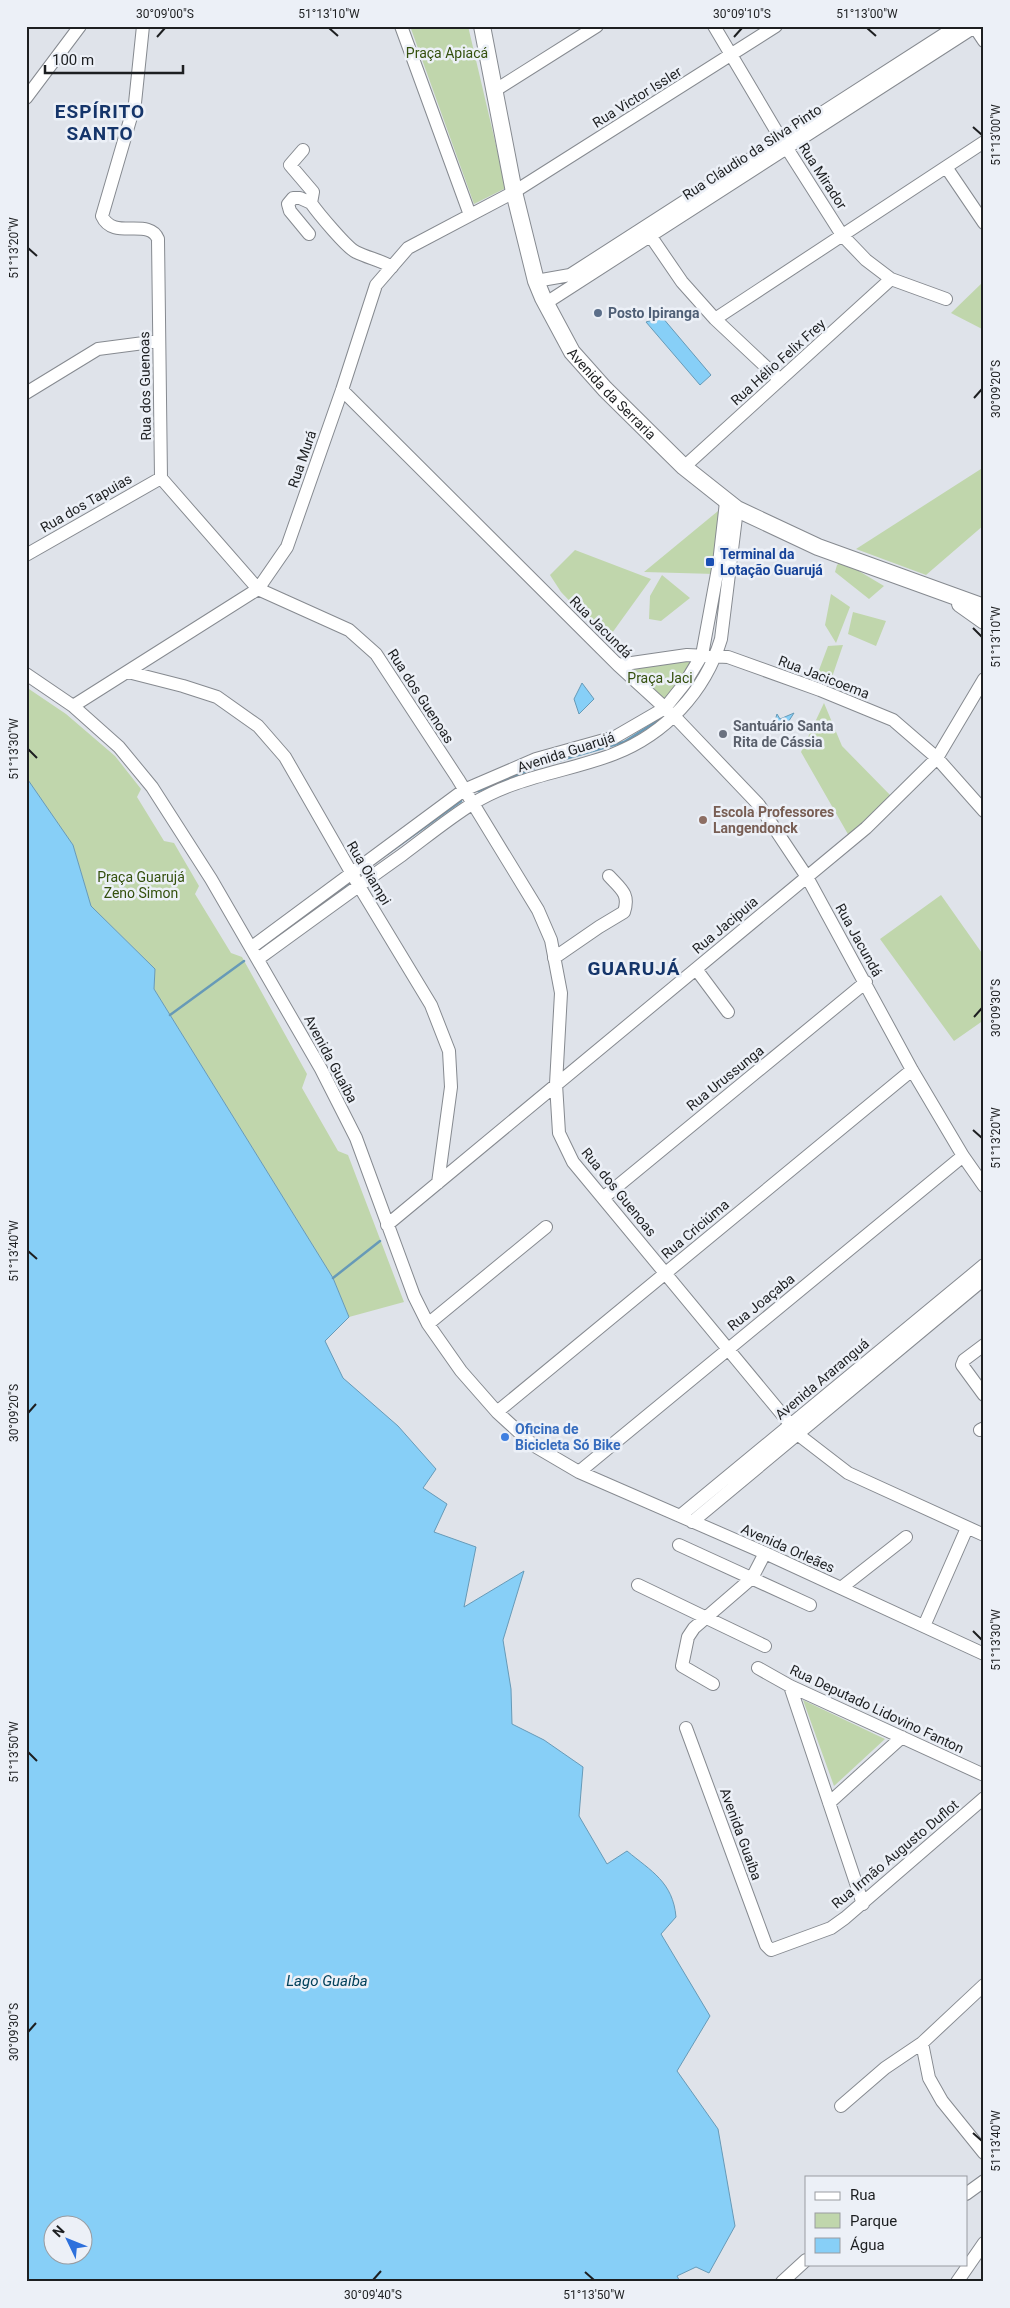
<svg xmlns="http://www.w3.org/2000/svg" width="1010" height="2308" font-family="Roboto,sans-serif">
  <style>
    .green { fill: #c0d6ac }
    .water { fill: #87cff7; stroke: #679ab7; fill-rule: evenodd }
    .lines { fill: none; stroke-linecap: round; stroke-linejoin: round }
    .stream { stroke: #679ab7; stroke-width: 2.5 }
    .minor-casing { stroke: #868a90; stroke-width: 14 }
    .major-casing { stroke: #868a90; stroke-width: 18 }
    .minor { stroke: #fff; stroke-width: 12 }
    .major { stroke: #fff; stroke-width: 16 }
    .ticks { fill: none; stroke: #1d1f21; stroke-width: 2 }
    .service-dot { fill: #5c6f8a; stroke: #ecf0f7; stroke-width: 2 }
    .transit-dot { fill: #1a4fb4; stroke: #ecf0f7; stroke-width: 2 }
    .worship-dot { fill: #6b7280; stroke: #ecf0f7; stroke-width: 2 }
    .education-dot { fill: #8d6e63; stroke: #ecf0f7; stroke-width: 2 }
    .shop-dot { fill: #3f7fe0; stroke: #ecf0f7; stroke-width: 2 }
    .labels { text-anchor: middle; stroke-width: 5; stroke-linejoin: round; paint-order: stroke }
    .park-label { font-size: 14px; fill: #34500d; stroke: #ecf0f7 }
    .street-label { font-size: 14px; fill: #1d1f21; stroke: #ecf0f7 }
    .service-label { font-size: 14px; font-weight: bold; fill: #4e5e75; stroke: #ecf0f7; text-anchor: start }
    .transit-label { font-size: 14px; font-weight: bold; fill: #164399; stroke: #ecf0f7; text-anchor: start }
    .worship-label { font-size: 14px; font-weight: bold; fill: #5b616d; stroke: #ecf0f7; text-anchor: start }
    .education-label { font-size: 14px; font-weight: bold; fill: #785e54; stroke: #ecf0f7; text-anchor: start }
    .shop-label { font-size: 14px; font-weight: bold; fill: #366cbe; stroke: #ecf0f7; text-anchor: start }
    .water-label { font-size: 15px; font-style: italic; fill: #01415b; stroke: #ecf0f7 }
    .district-label { font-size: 19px; font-weight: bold; letter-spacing: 1px; fill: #15356a; stroke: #ecf0f7 }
    .neatline { fill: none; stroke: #1d1f21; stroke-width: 2 }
    .ticks-label { font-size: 12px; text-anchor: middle; fill: #1d1f21 }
  </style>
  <rect width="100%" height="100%" fill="#dfe3ea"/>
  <path class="green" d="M410,26H468L506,188L474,204Z
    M984,281V330L951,313Z
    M984,467V525L926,575L856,549Z
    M718,511L722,518L715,574L644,572Z
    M575,550L651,579L607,640L561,592L550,575Z
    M842,561L884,586L869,599L835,572L837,565Z
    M662,575L690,598L661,621L649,619L650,596Z
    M831,594L850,607L836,643L825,625Z
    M853,612L886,621L876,646L848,634Z
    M843,645L830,683L816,678L828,646Z
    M693,659L664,701L624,667Z
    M26,687L66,714L115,756L141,789L137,797L164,841L174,843L199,886L195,894L231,953L242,957L307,1074L302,1088L338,1151L348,1155L404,1302L349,1317L333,1278L154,989L155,969L91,906L73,845L26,777Z
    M824,703L842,746L892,797L849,836L801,752Z
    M941,895L984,956V1020L954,1041L880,939Z
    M803,1700L885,1739L834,1786Z"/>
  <path class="water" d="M662,317L711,375L700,385L646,322Z
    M582,683L594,699L579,714L574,699Z
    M794,713L783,730H772L777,714L780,719Z
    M26,777L73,845L91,906L155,969L154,989L333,1278L349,1317L325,1341L343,1378L398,1426L436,1469L423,1488L447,1504L434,1532L476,1547L464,1607L524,1571L503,1640L511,1689L512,1724L544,1740L583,1767L579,1816L607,1864L627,1851C651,1871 673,1882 676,1917L661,1934L710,2016L677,2071L718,2129L735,2226L709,2273L696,2267L677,2276L680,2282H26ZM52,2226H82V2256H52Z"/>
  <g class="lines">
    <path class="stream" d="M478,791L537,767L624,742L659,720
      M387,854L461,801
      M269,943L349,883
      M170,1015L244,961
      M333,1278L380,1241"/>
    <g class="minor-casing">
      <path id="minor" d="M143,26L135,103L102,216C113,241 149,217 158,239L161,478L258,589L349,630L376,654L458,779L538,910L551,940L561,993L556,1084L559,1133L573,1162L800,1436L848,1473L984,1535
        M401,26L470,215
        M714,26L781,139L842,235L866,260L891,279L946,299
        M974,26L984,41
        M494,91L597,26
        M26,98L80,26
        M303,150L290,165L313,192L311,203C318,213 347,248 356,252C368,258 380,260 392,267
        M946,167L984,223
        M645,228L682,282L715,319L780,380
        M309,234L290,211L288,204L293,198H300L311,203
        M536,281L570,275L957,26
        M546,303L976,26
        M715,319L984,142
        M342,390L618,665L675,717L759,805L807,877L912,1070L963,1156L984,1186
        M26,393L98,349L159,341
        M684,467L891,279
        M26,555L161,478
        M618,665L687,655L728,657L820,690L893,720L937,758L984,811
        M128,672L183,686L217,697L258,726L285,757L359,886L431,1005L449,1051L451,1087L438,1183
        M26,674L73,706L119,747L152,787L211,879L321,1069L356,1138L414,1296L428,1324L461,1371L497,1412L533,1445L579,1472L765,1553L984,1654
        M73,706L258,589L287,547L342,390L376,285L408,248L514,192L776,26
        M252,947L464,790L536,759L615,737L665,708L685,683L702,655L719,563L726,502
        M554,958L599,927L624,912C630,894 621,889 609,876
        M258,959C306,924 354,889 402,855C425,838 448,819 472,804C517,776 567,772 614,754C665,734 705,692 721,639L737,509
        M696,969L728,1012
        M603,1198L866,982
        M387,1225L866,828L937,758L984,679
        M428,1324L546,1227
        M984,1345L964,1360L962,1365L984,1395
        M497,1412L912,1070
        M980,1430L984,1428
        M579,1472L963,1156
        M680,1516L984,1265
        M692,1522L984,1279
        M679,1545L810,1605
        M638,1585L765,1646
        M841,1588L906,1537
        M924,1626L967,1528
        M758,1668L790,1686L984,1775
        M713,1684L682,1666L688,1637L694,1628L752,1578L765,1553
        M790,1686L863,1904
        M686,1728L766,1945L771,1950L831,1928L845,1918L984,1798
        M829,1803L902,1737
        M922,2043L929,2078L942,2101L984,2153
        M841,2106L885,2068L922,2043L984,1985
        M966,2194L984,2181
        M782,2282L806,2260
        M957,2282L984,2243"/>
    </g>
    <g class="major-casing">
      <g id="major">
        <path id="s1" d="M482,26L514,192L536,281L543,298L572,352L605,389L684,467L737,509L818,547L984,607"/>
        <path d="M960,604L984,621"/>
      </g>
    </g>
    <use href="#minor" class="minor"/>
    <use href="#major" class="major"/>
  </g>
  <path class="ticks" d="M329,28L338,36M867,28L876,36M157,37L165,28M734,37L742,28M973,127L982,135M28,248L37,256M974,398L982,389M973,628L982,637M28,749L37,758M974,1017L982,1008M973,1130L982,1138M28,1251L37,1259M28,1413L36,1404M973,1631L982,1640M28,1752L37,1761M28,2032L36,2023M973,2133L982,2141M585,2272L594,2280M373,2280L381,2271"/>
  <circle class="service-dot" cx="598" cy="313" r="5"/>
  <rect class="transit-dot" x="705" y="557" width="10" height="10" rx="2.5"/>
  <circle class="worship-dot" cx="723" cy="734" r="5"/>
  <circle class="education-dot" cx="703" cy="820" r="5"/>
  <circle class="shop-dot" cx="505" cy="1437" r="5"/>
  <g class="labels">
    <g class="park-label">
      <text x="447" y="58">Praça Apiacá</text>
      <text x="660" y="683">Praça Jaci</text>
      <text x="141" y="882">Praça Guarujá<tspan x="141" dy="16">Zeno Simon</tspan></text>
    </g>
    <g class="street-label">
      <text transform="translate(637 97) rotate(-32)" y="5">Rua Victor Issler</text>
      <text transform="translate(752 152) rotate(-33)" y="5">Rua Cláudio da Silva Pinto</text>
      <text transform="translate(823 176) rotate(57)" y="5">Rua Mirador</text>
      <text transform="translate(778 362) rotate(-42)" y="5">Rua Hélio Felix Frey</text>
      <text transform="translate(145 386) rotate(-91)" y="5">Rua dos Guenoas</text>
      <text dy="5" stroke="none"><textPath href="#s1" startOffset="398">Avenida da Serraria</textPath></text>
      <text transform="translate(302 459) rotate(-71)" y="5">Rua Murá</text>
      <text transform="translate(86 503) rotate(-30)" y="5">Rua dos Tapuias</text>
      <text transform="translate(601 627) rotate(45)" y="5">Rua Jacundá</text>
      <text transform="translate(824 677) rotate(21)" y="5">Rua Jacicoema</text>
      <text transform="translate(421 696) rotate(57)" y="5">Rua dos Guenoas</text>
      <text transform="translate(566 752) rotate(-18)" y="5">Avenida Guarujá</text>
      <text transform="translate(369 873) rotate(59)" y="5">Rua Oiampi</text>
      <text transform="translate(725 925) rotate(-40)" y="5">Rua Jacipuia</text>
      <text transform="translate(859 940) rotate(61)" y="5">Rua Jacundá</text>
      <text transform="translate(331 1059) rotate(62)" y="5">Avenida Guaíba</text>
      <text transform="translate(725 1078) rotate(-39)" y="5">Rua Urussunga</text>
      <text transform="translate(619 1192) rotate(51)" y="5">Rua dos Guenoas</text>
      <text transform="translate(695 1229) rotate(-40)" y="5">Rua Criciúma</text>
      <text transform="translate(761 1302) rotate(-39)" y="5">Rua Joaçaba</text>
      <text transform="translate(822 1379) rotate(-40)" y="5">Avenida Araranguá</text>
      <text transform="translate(788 1548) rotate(24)" y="5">Avenida Orleães</text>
      <text transform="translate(877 1709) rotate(25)" y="5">Rua Deputado Lidovino Fanton</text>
      <text transform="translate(741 1834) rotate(70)" y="5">Avenida Guaíba</text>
      <text transform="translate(895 1854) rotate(-40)" y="5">Rua Irmão Augusto Duflot</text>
    </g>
    <g class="service-label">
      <text x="608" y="318">Posto Ipiranga</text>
    </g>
    <g class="transit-label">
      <text x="720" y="559">Terminal da<tspan x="720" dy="16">Lotação Guarujá</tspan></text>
    </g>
    <g class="worship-label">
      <text x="733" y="731">Santuário Santa<tspan x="733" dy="16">Rita de Cássia</tspan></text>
    </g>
    <g class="education-label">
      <text x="713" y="817">Escola Professores<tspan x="713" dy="16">Langendonck</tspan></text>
    </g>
    <g class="shop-label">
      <text x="515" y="1434">Oficina de<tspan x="515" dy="16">Bicicleta Só Bike</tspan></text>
    </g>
    <g class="water-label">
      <text x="327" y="1986">Lago Guaíba</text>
    </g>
    <g class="district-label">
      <text x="100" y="118">ESPÍRITO<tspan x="100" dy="22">SANTO</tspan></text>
      <text x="634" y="975">GUARUJÁ</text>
    </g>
  </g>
  <rect width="1010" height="2308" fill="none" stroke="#ecf0f7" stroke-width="55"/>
  <rect x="805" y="2176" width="162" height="90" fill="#ecf0f7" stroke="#999ca1"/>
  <rect x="815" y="2192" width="25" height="8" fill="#ffffff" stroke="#999ca1"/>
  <text x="850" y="2200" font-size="15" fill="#1d1f21">Rua</text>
  <rect x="815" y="2213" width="25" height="15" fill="#c0d6ac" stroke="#999ca1"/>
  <text x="850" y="2226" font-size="15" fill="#1d1f21">Parque</text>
  <rect x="815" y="2238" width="25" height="15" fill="#87cff7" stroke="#999ca1"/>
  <text x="850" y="2250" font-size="15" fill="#1d1f21">Água</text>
  <g transform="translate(68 2240) rotate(313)"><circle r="24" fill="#ecf0f7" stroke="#999ca1"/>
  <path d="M0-4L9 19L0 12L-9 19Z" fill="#2d70dc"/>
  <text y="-8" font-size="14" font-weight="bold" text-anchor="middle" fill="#1d1f21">N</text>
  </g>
  <path d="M45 65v8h138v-8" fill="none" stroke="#1d1f21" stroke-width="2.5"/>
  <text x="52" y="65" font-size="15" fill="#1d1f21" stroke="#ecf0f7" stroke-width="4" paint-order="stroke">100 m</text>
  <rect x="28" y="28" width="954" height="2252" class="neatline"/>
  <g class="ticks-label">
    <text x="165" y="18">30°09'00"S</text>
    <text x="329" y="18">51°13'10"W</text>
    <text x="742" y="18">30°09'10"S</text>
    <text x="867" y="18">51°13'00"W</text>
    <text transform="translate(996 135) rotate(-90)" y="4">51°13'00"W</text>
    <text transform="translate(14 248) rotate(-90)" y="4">51°13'20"W</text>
    <text transform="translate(996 389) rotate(-90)" y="4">30°09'20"S</text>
    <text transform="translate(996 637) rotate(-90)" y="4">51°13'10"W</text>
    <text transform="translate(14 749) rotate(-90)" y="4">51°13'30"W</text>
    <text transform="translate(996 1008) rotate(-90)" y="4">30°09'30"S</text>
    <text transform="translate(996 1138) rotate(-90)" y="4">51°13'20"W</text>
    <text transform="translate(14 1251) rotate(-90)" y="4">51°13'40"W</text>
    <text transform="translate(14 1413) rotate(-90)" y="4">30°09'20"S</text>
    <text transform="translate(996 1640) rotate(-90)" y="4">51°13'30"W</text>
    <text transform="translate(14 1752) rotate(-90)" y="4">51°13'50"W</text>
    <text transform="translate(14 2032) rotate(-90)" y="4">30°09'30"S</text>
    <text transform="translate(996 2141) rotate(-90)" y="4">51°13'40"W</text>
    <text x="373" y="2299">30°09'40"S</text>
    <text x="594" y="2299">51°13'50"W</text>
  </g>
</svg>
